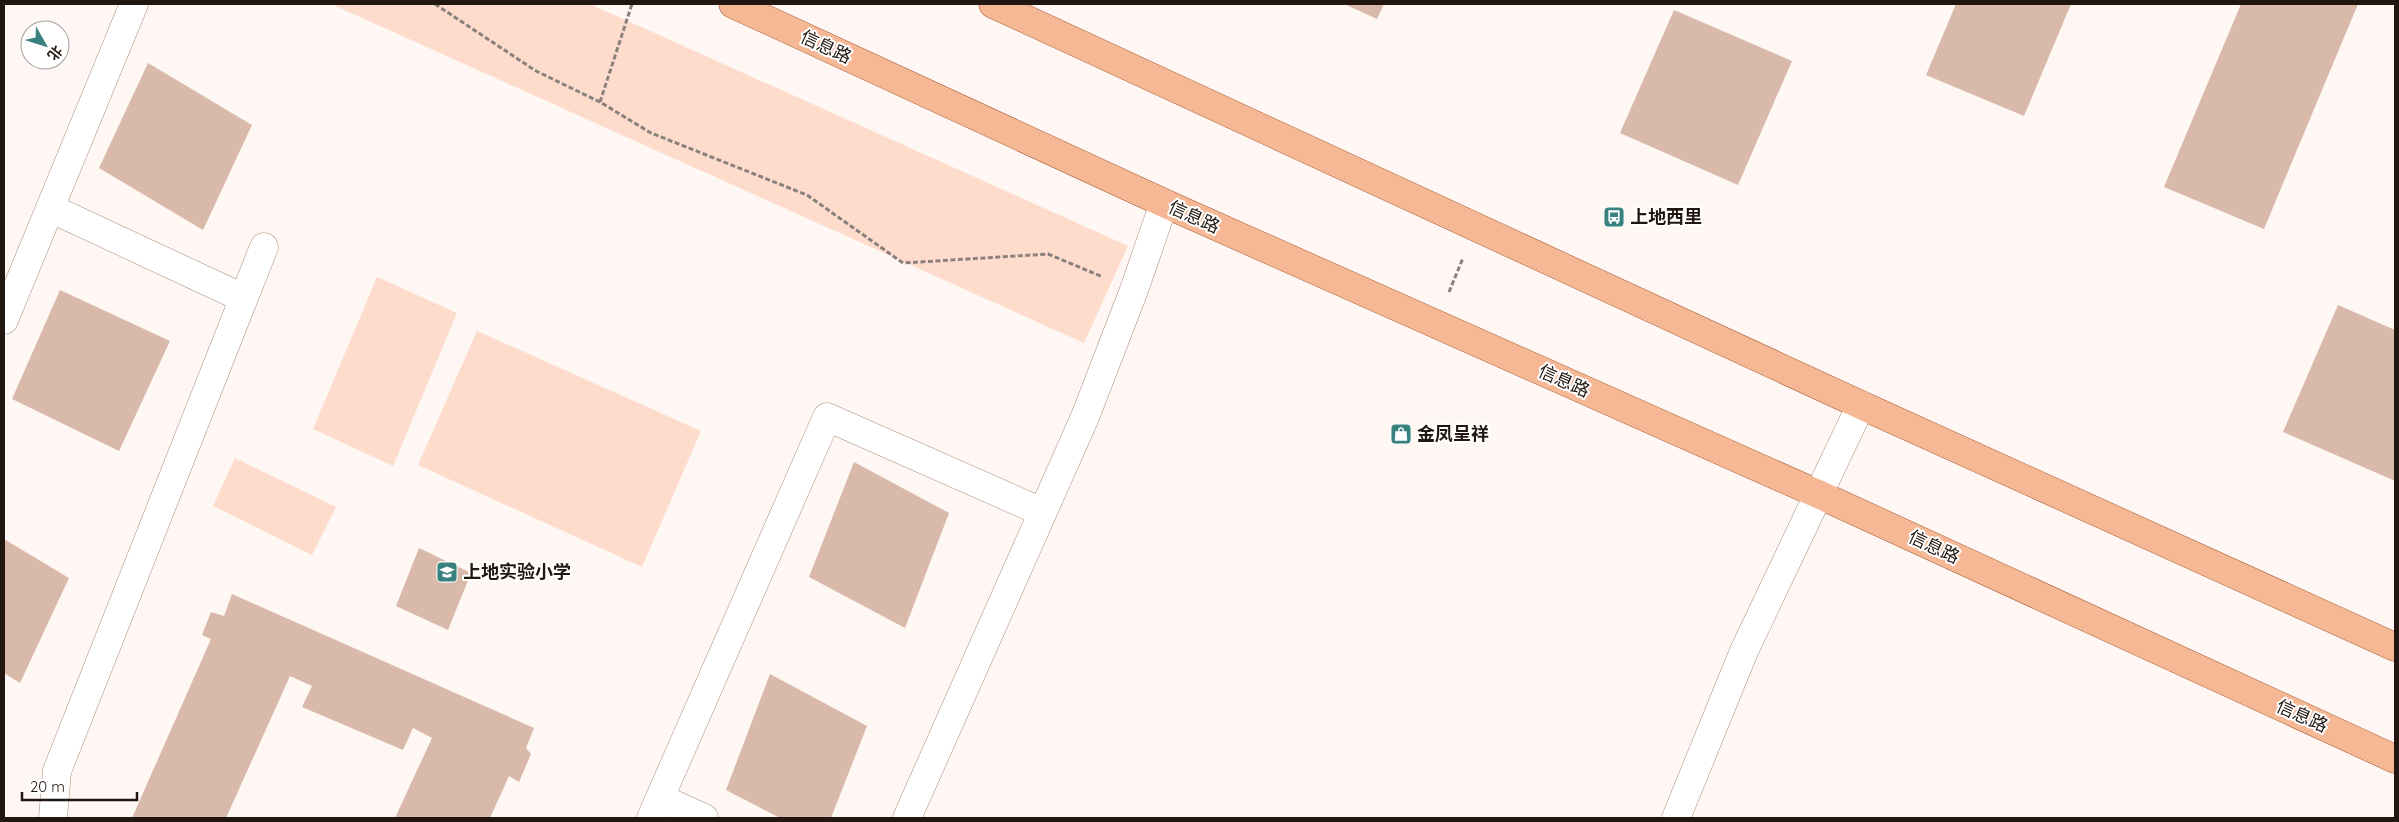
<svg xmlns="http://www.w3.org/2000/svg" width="2399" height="822" font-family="Quicksand,'Noto Sans SC',sans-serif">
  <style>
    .green { fill: #fedccc }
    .building { fill: #d9b9a9 }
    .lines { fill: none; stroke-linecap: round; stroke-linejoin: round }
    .minor-casing { stroke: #aa8c7d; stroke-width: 29 }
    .major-casing { stroke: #a85f39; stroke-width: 29 }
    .path { stroke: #8a817c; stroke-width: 3; stroke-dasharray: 5 2.5; stroke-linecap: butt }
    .minor { stroke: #fff; stroke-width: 28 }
    .major { stroke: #f6b795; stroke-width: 28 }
    .labels { text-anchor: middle; stroke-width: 4; stroke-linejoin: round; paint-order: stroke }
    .street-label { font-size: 18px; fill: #211610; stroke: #fff }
    .poi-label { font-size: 18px; font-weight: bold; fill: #211610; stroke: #fff; text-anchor: start }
  </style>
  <rect width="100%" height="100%" fill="#fef7f4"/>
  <path class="green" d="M331,4H590L1128,246L1084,343Z
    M377,277L457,313L393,466L313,429Z
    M477,331L701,431L642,567L418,465Z
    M235,458L336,507L312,555L213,506Z"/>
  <path class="building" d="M1344,4H1384L1377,19Z
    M1956,4H2071L2024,116L1926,75Z
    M2241,4H2358L2264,229L2164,187Z
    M1674,10L1792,61L1738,185L1620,133Z
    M148,63L252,125L203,230L99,168Z
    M60,290L170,341L119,451L12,399Z
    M2338,305L2395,330V481L2283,432Z
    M854,462L949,513L905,628L809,577Z
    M4,539L69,578L20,683L4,673Z
    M419,548L471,573L448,630L396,606Z
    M232,594L534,728L526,748L531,754L519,782L509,776L490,818H395L432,738L413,728L403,750L302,707L312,686L290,676L226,818H132L211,639L202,635L211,612L224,616Z
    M770,674L867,726L831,818H780L726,790Z"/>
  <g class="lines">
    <g class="minor-casing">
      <path id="minor" d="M50,208L243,298
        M4,320L134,4
        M660,798L704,818
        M53,818L57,771L264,247
        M651,818L827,417L1042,512
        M907,818L1085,417L1134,290L1164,203
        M1676,818L1744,651L1861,405"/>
    </g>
    <g class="major-casing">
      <path id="major" d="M733,4L1164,203L1818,494L2395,759
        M993,4L1861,405L2395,647"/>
    </g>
    <path class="path" d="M435,4L536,71L600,102L651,133L807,195L903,263L1048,254L1103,277
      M600,102L632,4
      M1449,292L1463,258"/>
    <use href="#minor" class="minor"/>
    <use href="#major" class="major"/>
  </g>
  <defs>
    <g id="bus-square" transform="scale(1.125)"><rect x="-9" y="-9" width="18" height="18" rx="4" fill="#39817e" stroke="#fff"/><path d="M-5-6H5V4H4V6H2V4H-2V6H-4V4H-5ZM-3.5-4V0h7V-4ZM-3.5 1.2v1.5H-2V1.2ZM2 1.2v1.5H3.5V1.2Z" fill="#fff"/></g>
    <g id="shop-square" transform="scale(1.125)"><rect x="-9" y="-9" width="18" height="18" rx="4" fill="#39817e" stroke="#fff"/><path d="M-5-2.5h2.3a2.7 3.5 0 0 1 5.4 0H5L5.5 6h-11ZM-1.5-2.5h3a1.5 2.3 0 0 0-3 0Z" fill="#fff"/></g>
    <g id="school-square" transform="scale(1.125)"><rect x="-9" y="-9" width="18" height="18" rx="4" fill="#39817e" stroke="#fff"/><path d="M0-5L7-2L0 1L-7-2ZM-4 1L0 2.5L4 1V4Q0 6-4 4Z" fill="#fff"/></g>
  </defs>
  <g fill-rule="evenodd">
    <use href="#bus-square" x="1614" y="217"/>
    <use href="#shop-square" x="1401" y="434"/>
    <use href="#school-square" x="447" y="572"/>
  </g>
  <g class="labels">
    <g class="street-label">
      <text transform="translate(826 47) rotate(25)" y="6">信息路</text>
      <text transform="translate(1194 217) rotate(24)" y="6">信息路</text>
      <text transform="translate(1564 381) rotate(24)" y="6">信息路</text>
      <text transform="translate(1934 547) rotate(25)" y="6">信息路</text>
      <text transform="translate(2302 716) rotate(24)" y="6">信息路</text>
    </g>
    <g class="poi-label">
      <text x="1630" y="223">上地西里</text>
      <text x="1417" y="440">金凤呈祥</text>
      <text x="463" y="578">上地实验小学</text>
    </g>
  </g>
  <rect width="2399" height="822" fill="none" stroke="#211610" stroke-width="10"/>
  <g transform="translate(45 45) rotate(129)"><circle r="24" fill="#ffffff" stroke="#a6a29f"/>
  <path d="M0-4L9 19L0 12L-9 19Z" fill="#39817e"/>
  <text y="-8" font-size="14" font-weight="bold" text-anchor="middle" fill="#211610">北</text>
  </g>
  <path d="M22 792v8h115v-8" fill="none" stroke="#211610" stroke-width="2.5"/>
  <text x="30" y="792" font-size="15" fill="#211610" stroke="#ffffff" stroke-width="4" paint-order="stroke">20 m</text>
</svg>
